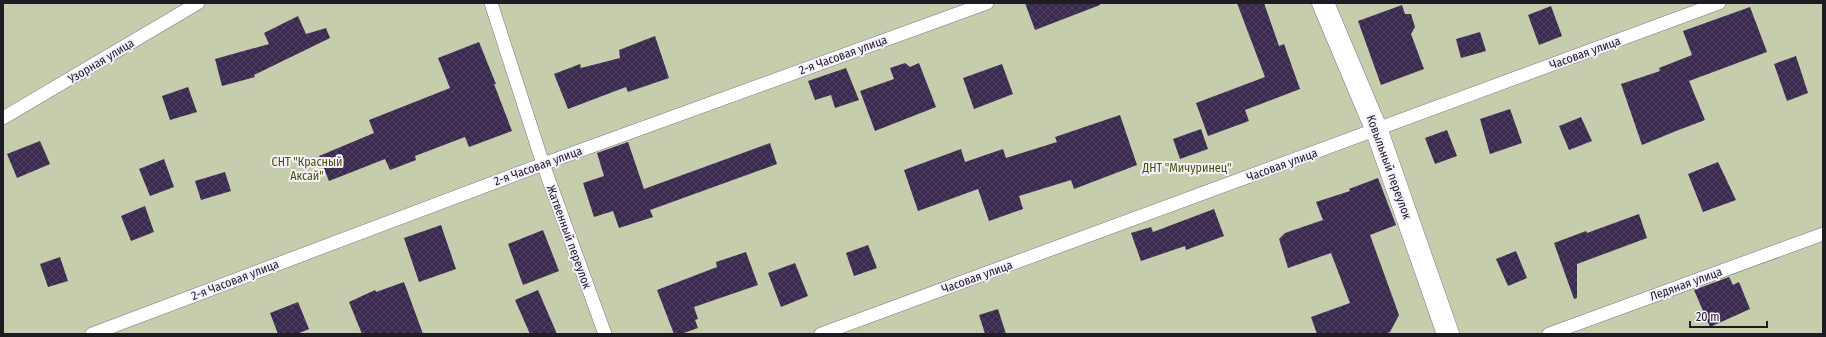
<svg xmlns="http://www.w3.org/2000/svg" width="1826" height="337" font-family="'Fira Sans Condensed',sans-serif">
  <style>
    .garden { fill: #c6cdac }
    .building { fill: url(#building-cross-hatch) }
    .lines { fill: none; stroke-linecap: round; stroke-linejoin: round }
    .service-casing { stroke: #7b7387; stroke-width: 14 }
    .minor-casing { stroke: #7b7387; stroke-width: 23 }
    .service { stroke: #fff; stroke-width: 13 }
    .minor { stroke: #fff; stroke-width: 22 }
    .labels { text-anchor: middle; stroke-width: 4; stroke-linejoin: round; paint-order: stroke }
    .street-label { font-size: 12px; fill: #1f1b23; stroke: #f5f0fd }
    .park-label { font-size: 12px; fill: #495201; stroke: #f5f0fd }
  </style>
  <defs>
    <pattern id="building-cross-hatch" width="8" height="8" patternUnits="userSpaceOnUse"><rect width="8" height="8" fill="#3c2b50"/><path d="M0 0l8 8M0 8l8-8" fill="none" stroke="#4f4160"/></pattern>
  </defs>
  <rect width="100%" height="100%" fill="#e9e1f7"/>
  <path class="garden" d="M3,3H1823V334H3Z"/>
  <path class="building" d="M1025,3H1100V5L1035,30Z
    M1237,3H1264L1279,46L1284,44L1300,89L1245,110L1249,121L1208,136L1196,103L1265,77Z
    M1402,5L1405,14H1411L1415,27L1411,34L1424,69L1381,85L1358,21Z
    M1551,6L1562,36L1539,45L1528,15Z
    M1750,7L1767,52L1689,81L1705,120L1676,131L1642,145L1621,84L1660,71L1659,68L1692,55L1683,31Z
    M298,16L306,34L326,28L330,38L254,75L255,77L222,86L215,59L269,44L264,33Z
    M1480,32L1486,51L1461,58L1456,39Z
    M655,36L669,78L628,92L626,87L568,109L554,74L580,64L581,68L620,58L619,50Z
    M479,42L496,84H494L512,131L469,147L465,137L415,156L416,160L390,170L385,159L329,181L319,156L374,133L369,120L450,88L438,58Z
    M1796,56L1808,93L1787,101L1774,64Z
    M905,63L910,67L919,63L936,107L875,131L860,91L894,79L890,68Z
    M1002,64L1013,94L974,109L963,78Z
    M846,68L859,100L835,108L831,95L815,100L808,81Z
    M188,87L197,112L170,120L162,96Z
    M1510,109L1522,143L1490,154L1480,119Z
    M1120,115L1137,165L1074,189L1071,180L1019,196L1023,209L989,221L978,189L918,211L904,170L961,149L965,162L1003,149L1006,158L1057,142L1055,137Z
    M1581,117L1592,141L1569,150L1559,126Z
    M1201,129L1208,149L1180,159L1173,139Z
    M1447,130L1457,156L1435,164L1425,138Z
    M40,141L50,164L17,178L7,154Z
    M628,142L644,189L770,143L777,164L650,210L653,217L619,228L613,211L594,217L583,183L604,176L597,153Z
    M164,159L174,187L150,196L139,169Z
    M1718,162L1736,200L1703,212L1688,174Z
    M225,172L231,191L201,200L195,181Z
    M1378,178L1396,225L1370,235L1399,315L1390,332L1385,334H1317L1311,317L1350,303L1331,253L1288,268L1279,239L1285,233L1323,220L1316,202L1350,191L1349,189Z
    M145,206L154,232L131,241L121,216Z
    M1214,209L1224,236L1186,250L1185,246L1141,261L1131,233L1151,227L1153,232Z
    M1639,214L1647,238L1577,264V298L1574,299L1554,243L1586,231L1587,233Z
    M441,225L456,269L419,282L404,238Z
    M543,230L559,271L523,285L508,244Z
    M868,245L877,268L854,276L846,253Z
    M1516,251L1527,278L1508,286L1496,259Z
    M746,252L758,285L694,307L698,319L695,320L698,328L681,334H674L657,290L717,267L716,262Z
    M60,257L68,281L48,287L40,264Z
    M795,263L808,296L781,307L768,273Z
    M1729,277L1733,285L1739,282L1750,309L1710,327L1694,290Z
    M404,282L423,334H362L349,302L375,290L376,292Z
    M538,290L557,334H530L515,300Z
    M298,302L309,329L297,334H278L270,313Z
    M998,309L1006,334H985L979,315Z"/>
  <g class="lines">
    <g class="service-casing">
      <path id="service" d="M491,3L543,164L605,334
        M3,118L198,3
        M92,334L543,164L987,3
        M821,334L1719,3
        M1549,334L1823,234"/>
    </g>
    <g class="minor-casing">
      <path id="minor" d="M1323,3L1377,131L1448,334"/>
    </g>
    <use href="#service" class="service"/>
    <use href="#minor" class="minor"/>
  </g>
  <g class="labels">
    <g class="street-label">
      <text transform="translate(1585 53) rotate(-20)" y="4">Часовая улица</text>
      <text transform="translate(843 55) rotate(-20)" y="4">2-я Часовая улица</text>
      <text transform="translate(101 61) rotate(-31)" y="4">Узорная улица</text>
      <text transform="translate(1282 165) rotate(-20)" y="4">Часовая улица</text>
      <text transform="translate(538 166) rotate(-20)" y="4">2-я Часовая улица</text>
      <text transform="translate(1389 167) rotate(70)" y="4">Ковыльный переулок</text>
      <text transform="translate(569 237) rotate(70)" y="4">Жатвенный переулок</text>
      <text transform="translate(977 277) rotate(-20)" y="4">Часовая улица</text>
      <text transform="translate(235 280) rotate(-21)" y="4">2-я Часовая улица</text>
      <text transform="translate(1686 284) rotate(-20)" y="4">Ледяная улица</text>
    </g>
    <g class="park-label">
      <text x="307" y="166">СНТ "Красный<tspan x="307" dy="14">Аксай"</tspan></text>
      <text x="1187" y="172">ДНТ "Мичуринец"</text>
    </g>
  </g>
  <rect width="1826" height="337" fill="none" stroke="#1f1b23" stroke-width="8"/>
  <path d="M1690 321v6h77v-6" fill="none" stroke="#1f1b23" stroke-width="2"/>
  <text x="1696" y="321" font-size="12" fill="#1f1b23" stroke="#f5f0fd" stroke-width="3" paint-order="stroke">20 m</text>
</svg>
